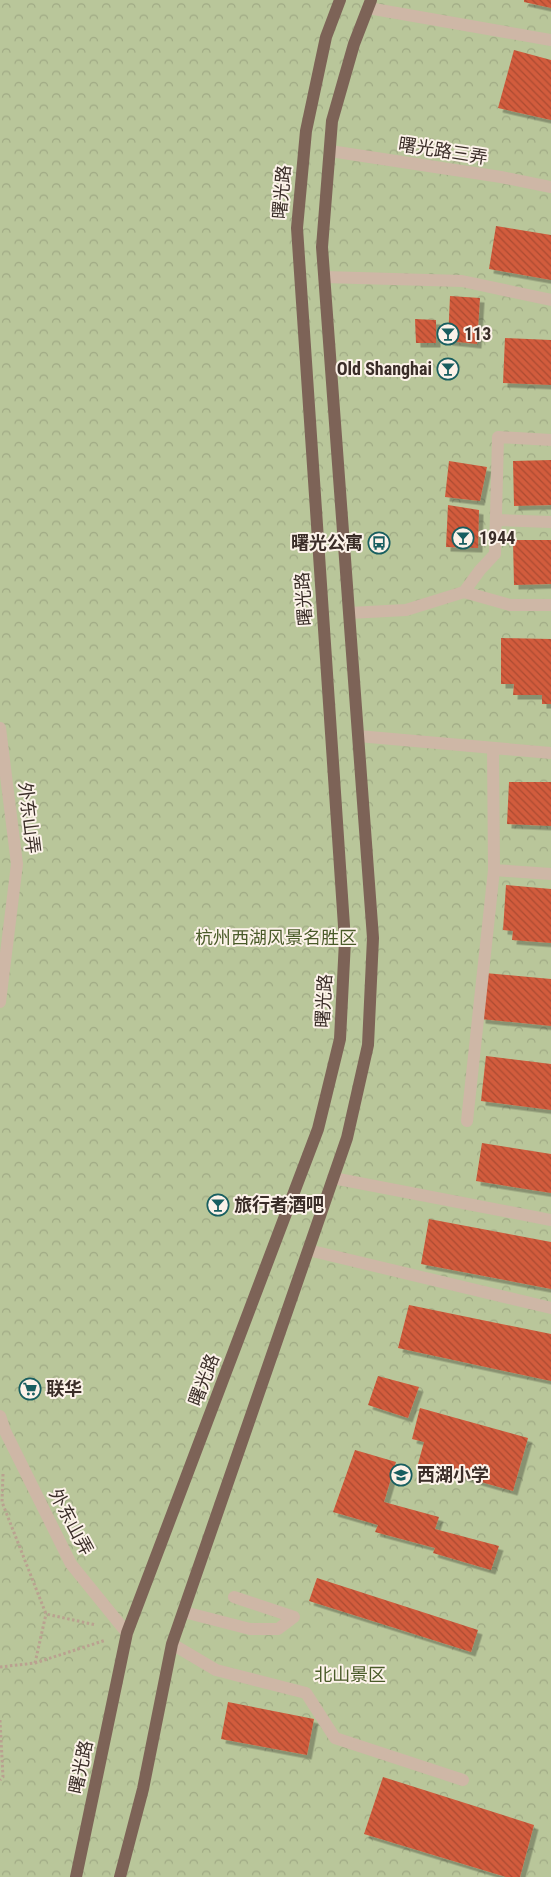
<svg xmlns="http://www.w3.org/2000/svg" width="551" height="1877" font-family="'Roboto Condensed','Noto Sans SC',sans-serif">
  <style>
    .park { fill: url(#park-crowns) }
    .building { fill: url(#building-back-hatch); filter: url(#shadow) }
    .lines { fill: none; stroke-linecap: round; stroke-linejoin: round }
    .path { stroke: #baa190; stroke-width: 3; stroke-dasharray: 2.5 2.5; stroke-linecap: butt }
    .minor { stroke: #ceb7a6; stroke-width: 12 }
    .major { stroke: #7d6357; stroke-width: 12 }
    .labels { text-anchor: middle; stroke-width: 4; stroke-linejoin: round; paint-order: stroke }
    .street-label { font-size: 18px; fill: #3a2d28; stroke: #fcf2e9 }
    .poi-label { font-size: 18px; font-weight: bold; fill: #3a2d28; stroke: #fcf2e9; text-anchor: start }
    .park-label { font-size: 18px; fill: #4a5b29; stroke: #fcf2e9 }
  </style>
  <defs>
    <pattern id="park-crowns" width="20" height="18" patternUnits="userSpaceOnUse" patternTransform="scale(1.25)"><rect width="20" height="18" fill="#b9c69a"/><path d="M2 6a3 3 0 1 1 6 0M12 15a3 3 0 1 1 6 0" fill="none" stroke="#a0aa85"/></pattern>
    <pattern id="building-back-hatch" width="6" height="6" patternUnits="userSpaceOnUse" patternTransform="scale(1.25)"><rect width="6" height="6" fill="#d25b3c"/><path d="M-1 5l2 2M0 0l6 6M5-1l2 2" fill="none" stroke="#ab4c32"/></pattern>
    <filter id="shadow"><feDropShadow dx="4.5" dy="4.5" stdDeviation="0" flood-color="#0004"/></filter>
  </defs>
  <rect width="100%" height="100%" fill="#f5e8dc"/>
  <path class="park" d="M0,0H551V1877H0Z"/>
  <path class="building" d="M524,0H551V8L524,2Z
    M514,50L551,60V120L498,108Z
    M496,226L551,235V280L489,269Z
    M450,296L480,298L477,344L448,341Z
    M415,319L436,320V343H416Z
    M505,338L551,340V385L503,383Z
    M551,460V505L514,506L513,461Z
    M449,461L487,467L480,501L445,497Z
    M448,505L479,510L478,548L446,547Z
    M513,540H551V584L514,585Z
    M501,638L551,639V704H542V695H513L514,684H501Z
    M509,782H551V826L507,824Z
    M506,885L551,889V943L512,940L513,931L503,930Z
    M485,973L551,979V1026L481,1019Z
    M486,1056L551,1064V1110L481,1101Z
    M482,1143L551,1154V1193L476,1181Z
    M429,1219L551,1242V1289L421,1264Z
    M409,1305L551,1334V1381L398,1348Z
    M378,1376L419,1387L408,1418L368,1405Z
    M420,1408L528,1438L513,1491L418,1464L424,1442L412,1439Z
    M355,1450L396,1462L384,1502L439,1517L435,1529L499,1546L491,1570L433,1553L435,1548L375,1532L378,1525L333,1512Z
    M317,1578L478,1630L471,1652L309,1601Z
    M228,1702L314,1719L307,1755L221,1739Z
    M383,1777L534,1825L520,1877H506L364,1834Z"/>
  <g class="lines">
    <path class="path" d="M3,1474L2,1502L46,1614L96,1625
      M35,1663L46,1614
      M0,1667L35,1663L106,1640
      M0,1720L3,1777L0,1780"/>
    <path class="minor" d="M368,8L551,40
      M330,151L501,177L551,187
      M324,277L462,281L551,300
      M496,520L551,522
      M464,592L480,570L495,554L498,437L551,440
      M349,613L406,610L464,592L510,605H551
      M0,728L17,864L0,1002
      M358,736L551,753
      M493,748L494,870L551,874
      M467,1121L494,870
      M333,1178L551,1220
      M308,1250L551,1308
      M0,1416L5,1431L71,1564L127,1633
      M184,1612L250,1629H278L294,1617L234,1597
      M172,1644L216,1670L306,1693L335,1738L463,1780"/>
    <path class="major" d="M76,1877L127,1633L318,1129L340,1039L345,941L297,228L306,131L326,37L340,0
      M120,1877L143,1789L172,1644L347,1138L368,1045L373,938L322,247L332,121L354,44L371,0"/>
  </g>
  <defs>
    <g id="bar-ring" transform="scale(1.125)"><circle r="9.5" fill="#fcf2e9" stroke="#185e60" stroke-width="1.5"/><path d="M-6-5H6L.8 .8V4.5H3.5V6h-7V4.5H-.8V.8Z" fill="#185e60"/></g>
    <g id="bus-ring" transform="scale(1.125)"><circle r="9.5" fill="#fcf2e9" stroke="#185e60" stroke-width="1.5"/><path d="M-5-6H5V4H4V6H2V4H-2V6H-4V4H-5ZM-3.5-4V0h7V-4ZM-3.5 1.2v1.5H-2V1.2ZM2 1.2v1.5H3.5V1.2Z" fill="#185e60"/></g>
    <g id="supermarket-ring" transform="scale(1.125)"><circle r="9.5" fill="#fcf2e9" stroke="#185e60" stroke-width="1.5"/><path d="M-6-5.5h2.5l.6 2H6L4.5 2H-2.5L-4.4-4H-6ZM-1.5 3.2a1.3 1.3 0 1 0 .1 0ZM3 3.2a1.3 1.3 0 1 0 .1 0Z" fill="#185e60"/></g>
    <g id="school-ring" transform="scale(1.125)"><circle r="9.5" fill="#fcf2e9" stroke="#185e60" stroke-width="1.5"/><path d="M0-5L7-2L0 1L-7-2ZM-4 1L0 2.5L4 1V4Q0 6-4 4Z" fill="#185e60"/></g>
  </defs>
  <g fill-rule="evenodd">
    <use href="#bar-ring" x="448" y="334"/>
    <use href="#bar-ring" x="448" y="369"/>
    <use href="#bar-ring" x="463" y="538"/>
    <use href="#bus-ring" x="379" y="543"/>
    <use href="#bar-ring" x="218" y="1205"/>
    <use href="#supermarket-ring" x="30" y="1389"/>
    <use href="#school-ring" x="401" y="1475"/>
  </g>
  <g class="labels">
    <g class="street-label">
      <text transform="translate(443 151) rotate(9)" y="6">曙光路三弄</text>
      <text transform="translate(282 192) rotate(-85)" y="6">曙光路</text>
      <text transform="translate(304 599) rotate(-94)" y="6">曙光路</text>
      <text transform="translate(29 818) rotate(83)" y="6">外东山弄</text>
      <text transform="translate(324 1001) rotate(-87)" y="6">曙光路</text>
      <text transform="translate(204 1380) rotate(-69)" y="6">曙光路</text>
      <text transform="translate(71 1522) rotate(62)" y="6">外东山弄</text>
      <text transform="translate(81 1767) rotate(-78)" y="6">曙光路</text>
    </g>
    <g class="poi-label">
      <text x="464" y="340">113</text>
      <text x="432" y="375" text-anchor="end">Old Shanghai</text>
      <text x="479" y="544">1944</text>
      <text x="363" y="549" text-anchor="end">曙光公寓</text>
      <text x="234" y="1211">旅行者酒吧</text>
      <text x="46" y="1395">联华</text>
      <text x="417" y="1481">西湖小学</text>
    </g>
    <g class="park-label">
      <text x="276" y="944">杭州西湖风景名胜区</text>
      <text x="350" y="1681">北山景区</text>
    </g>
  </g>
</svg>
